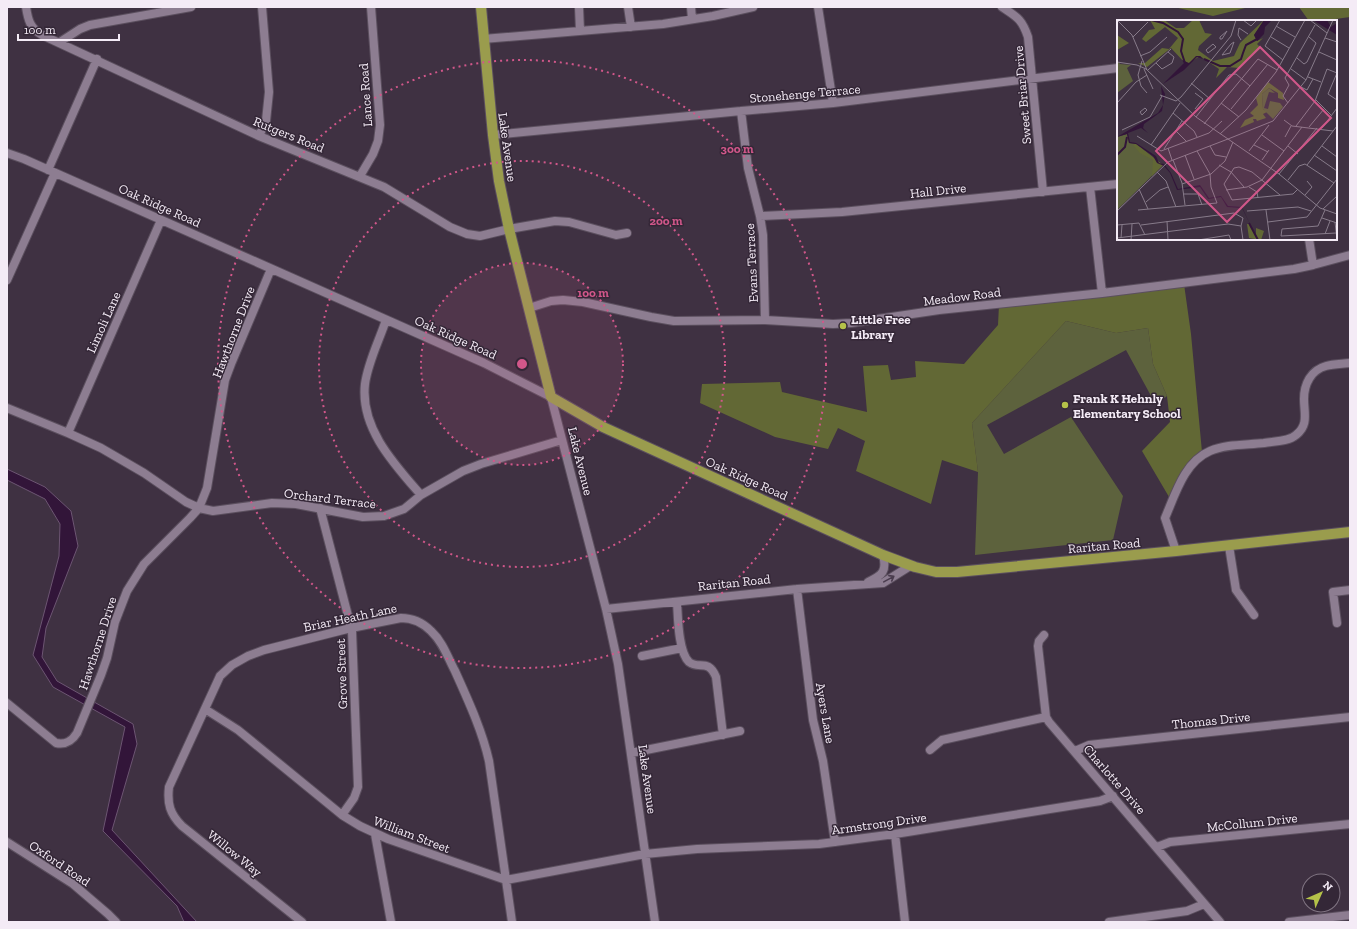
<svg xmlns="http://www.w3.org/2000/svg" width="1357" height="929" font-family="'Zilla Slab',serif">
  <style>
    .green { fill: #5d623d }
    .forest { fill: #626835 }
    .water { fill: #321539; stroke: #6c5572 }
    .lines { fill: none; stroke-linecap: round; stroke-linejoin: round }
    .minor-casing { stroke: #5b4f5e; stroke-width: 10 }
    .major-casing { stroke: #5b4f5e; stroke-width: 12 }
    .minor { stroke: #8d7d91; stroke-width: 8 }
    .major { stroke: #9a9c4d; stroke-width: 10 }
    .oneway { stroke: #4a3c4e }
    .ring { fill: none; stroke: #d1578a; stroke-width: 2; stroke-dasharray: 2 4 }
    .poi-dot { fill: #b5c249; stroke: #342737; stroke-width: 1.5 }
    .labels { text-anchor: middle; stroke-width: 3; stroke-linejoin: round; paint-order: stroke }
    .street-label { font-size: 13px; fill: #f4ebf6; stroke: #342737 }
    .poi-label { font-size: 13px; font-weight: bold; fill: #f4ebf6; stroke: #342737; text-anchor: start }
    .inset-river { fill: none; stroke: #321539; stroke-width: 2 }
    .inset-road { fill: none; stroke: #877b8a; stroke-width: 1 }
    .view { fill: #d1578a; fill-opacity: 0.15; stroke: #d1578a; stroke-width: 2 }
    .inset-edge { fill: none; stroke: #f4ebf6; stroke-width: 2 }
    .centre { fill: #d1578a; stroke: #342737; stroke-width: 2 }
    .ring-label { font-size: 12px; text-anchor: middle; font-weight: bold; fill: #d1578a; stroke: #342737; stroke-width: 3; stroke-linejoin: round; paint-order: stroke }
  </style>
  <rect width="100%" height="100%" fill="#3f3142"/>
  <path class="green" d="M1066,321L1116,333L1148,328L1153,364L1167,396L1156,405L1126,350L987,425L1004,454L1071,417L1123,496L1113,540L975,555L978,472L972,423Z"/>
  <path class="forest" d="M1174,7H1249L1213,16Z
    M1299,7H1350V17L1321,21H1309Z
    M1184,284L1191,334L1202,452L1172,502L1142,451L1170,422L1167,396L1153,364L1148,328L1116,333L1066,321L972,423L978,472L942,460L931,504L856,471L865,441L838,428L828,449L775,437L700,403L702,384L780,382L782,392L867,412L863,366L888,365L891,380L916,377L915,361L964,364L998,325L999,305Z"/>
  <path class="water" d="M7,469L45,487L71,511L78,546L46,628L42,657L57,681L133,724L137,744L112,830L197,922H184L177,906L103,831L125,727L53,687L33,655L59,556L60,524L45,499L7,480Z"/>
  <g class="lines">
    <g class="minor-casing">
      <path id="minor" d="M26,7C28,20 30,28 42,35L259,136L384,187L450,227L467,234L480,236L509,229L555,221L569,222L616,235L627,233
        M579,7L580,31
        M628,7L631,27
        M691,7L692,19
        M818,7L833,103
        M1002,7C1017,17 1022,19 1028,37L1043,192
        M483,39L663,24L713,16L753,7
        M60,42L80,29L90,25L191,7
        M741,111L748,168L760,216L763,235L765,320
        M493,135L741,111L833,103L1118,68
        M259,136L266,121L269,92L262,7
        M7,153L24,159L484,363L551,397L606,609L618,664L655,922
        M48,170L97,59
        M360,176L373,154L378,141L380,125L371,7
        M1090,187L1102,293
        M760,216L842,212L1118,184
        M1309,239L1313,265
        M7,280L55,173
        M529,308L551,301L563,300L583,302L651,317L674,321L765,320L833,324L851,323L939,310L1102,293L1294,269L1313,265L1350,255
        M386,320C379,341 368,362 365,384C360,428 394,464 421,495
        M7,408L68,433L101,448L144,473L186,502L199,508L213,511L272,503L296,504L363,517L384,516L404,509L421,495L463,471L481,464L562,440
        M68,433L161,220
        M320,508L352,631L358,787L354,798L342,815
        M1229,546L1236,590L1254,615
        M1176,551L1165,518C1175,495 1184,462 1210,451C1226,444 1246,445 1264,443C1274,441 1288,442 1296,435C1309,425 1304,413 1304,399C1304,384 1311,370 1326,366C1333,364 1342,364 1350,363
        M868,582C883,575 887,571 883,555
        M797,589L813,720L823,761L835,842
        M677,602C678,616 678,652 689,662C699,670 708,658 716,677L723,735
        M606,609L797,589L883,583L910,566
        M1337,623L1333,592L1350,590
        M1044,635L1039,641L1038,646L1046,717L1049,722L1220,922
        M642,656L682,648
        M7,703L56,743C66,745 72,741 77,733L101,675L107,658L115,622L127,591L144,564L190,518L199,508L207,488L225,380L231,364L271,269
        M205,709L238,730L342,815L360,826L388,839L506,880L645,854L697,849L819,844L895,834L1100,801L1113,796
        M930,750L942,740L1046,717
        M1075,751L1089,745L1350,717
        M631,753L740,731
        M375,834L391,922
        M895,834L905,922
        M7,842L73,884L108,914L116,922
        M1157,847L1170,842L1350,824
        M302,922L182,826C170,814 167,804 169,787L220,676L232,665L248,656L264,650L351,628L401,618C414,618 423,623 431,631C443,642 448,658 455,671C468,700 482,730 489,761L512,922
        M1109,922L1187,911L1204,904
        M1289,922L1350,915"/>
    </g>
    <g class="major-casing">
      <path id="major" d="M481,7L493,135L499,181L509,229L551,397L603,427L883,555L915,567L936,572H957L1176,551L1350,532"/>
    </g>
    <use href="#minor" class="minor"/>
    <use href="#major" class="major"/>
  </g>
  <defs><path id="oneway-shaft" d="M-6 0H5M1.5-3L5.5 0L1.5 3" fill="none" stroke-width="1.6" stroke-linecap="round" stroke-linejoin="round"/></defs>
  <use class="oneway" href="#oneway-shaft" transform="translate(889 579) rotate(-29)"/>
  <circle cx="522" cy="364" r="101" fill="#d1578a" fill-opacity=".12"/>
  <g class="ring">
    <circle cx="522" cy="364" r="101"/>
    <circle cx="522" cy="364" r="203"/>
    <circle cx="522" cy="364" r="304"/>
  </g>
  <g class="poi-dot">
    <circle cx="843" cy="326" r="4"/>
    <circle cx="1065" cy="405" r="4"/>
  </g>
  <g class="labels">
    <g class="street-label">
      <text transform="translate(805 93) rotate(-5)" y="5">Stonehenge Terrace</text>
      <text transform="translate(365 95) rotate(-94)" y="5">Lance Road</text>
      <text transform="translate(1022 95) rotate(-95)" y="5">Sweet Briar Drive</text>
      <text transform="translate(289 134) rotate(22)" y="5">Rutgers Road</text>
      <text transform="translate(508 147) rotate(82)" y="5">Lake Avenue</text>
      <text transform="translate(938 190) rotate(-6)" y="5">Hall Drive</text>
      <text transform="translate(160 205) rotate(24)" y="5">Oak Ridge Road</text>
      <text transform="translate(751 263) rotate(-93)" y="5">Evans Terrace</text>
      <text transform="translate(962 296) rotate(-7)" y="5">Meadow Road</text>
      <text transform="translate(103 322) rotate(-66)" y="5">Limoli Lane</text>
      <text transform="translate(233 332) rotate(-69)" y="5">Hawthorne Drive</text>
      <text transform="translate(456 337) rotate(24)" y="5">Oak Ridge Road</text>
      <text transform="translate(581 461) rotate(76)" y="5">Lake Avenue</text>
      <text transform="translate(747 478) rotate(24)" y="5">Oak Ridge Road</text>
      <text transform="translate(330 498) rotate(7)" y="5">Orchard Terrace</text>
      <text transform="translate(1104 545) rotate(-5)" y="5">Raritan Road</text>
      <text transform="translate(734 582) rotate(-6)" y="5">Raritan Road</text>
      <text transform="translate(350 617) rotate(-12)" y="5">Briar Heath Lane</text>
      <text transform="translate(97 643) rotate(-72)" y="5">Hawthorne Drive</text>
      <text transform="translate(341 674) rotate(-92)" y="5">Grove Street</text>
      <text transform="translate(826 713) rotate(80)" y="5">Ayers Lane</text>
      <text transform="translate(1211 720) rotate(-6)" y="5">Thomas Drive</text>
      <text transform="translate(648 779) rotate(82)" y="5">Lake Avenue</text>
      <text transform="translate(1115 779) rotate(49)" y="5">Charlotte Drive</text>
      <text transform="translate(1252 822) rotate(-6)" y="5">McCollum Drive</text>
      <text transform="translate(879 823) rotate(-8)" y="5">Armstrong Drive</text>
      <text transform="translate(412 834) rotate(21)" y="5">William Street</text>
      <text transform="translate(235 853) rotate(39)" y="5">Willow Way</text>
      <text transform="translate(60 863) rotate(34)" y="5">Oxford Road</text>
    </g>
    <g class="poi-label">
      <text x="851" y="324">Little Free<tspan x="851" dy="15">Library</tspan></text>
      <text x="1073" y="403">Frank K Hehnly<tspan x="1073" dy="15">Elementary School</tspan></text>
    </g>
  </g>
  <g transform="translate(1117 20)">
    <rect width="220" height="220" fill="#3f3142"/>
    <path d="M0,40L3,44L14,45L10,48L16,61L0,73ZM152,68L158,73L152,72L147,88L151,89L153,81L163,83L166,87L156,99L146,89L145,74ZM10,114L12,123L19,124L46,145L0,190V117Z" fill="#5d623d"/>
    <path d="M33,0H47L59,8H67L76,0H82L88,13L95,14L82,26L81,30L96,41L117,36L123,23L147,0L137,15L140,21L146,18L140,24L144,28L122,48L110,47L99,58L102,49L83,36L72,43H68L54,28L30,47L21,43H28L45,28L52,29L61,18L48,7L29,22L25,19L32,10L38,9ZM0,15L12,23L0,30ZM151,62L166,73L167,80L161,78V73L152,68L145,74L146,89L150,92L146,94L149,98L140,101L139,99H136L137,102L123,108L128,100L137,96L133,93L141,85L139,78ZM19,124L46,145L35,156L36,140L23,133L16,125ZM130,204H133L139,215V208L147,211L144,220L132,218Z" fill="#626835"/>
    <path d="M147,0H155L148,7L147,14L140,21L137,15ZM196,0H210L214,7L220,3V15ZM79,36H83L86,39L80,37L67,50L46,64L67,43L65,40L72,43ZM44,66L48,74L45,91L27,104L26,108L31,113L24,108L11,113L13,122L19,123L39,136L42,143L47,144L54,153L61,169L83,165L92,178L104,176L111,186L125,187L133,204L125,188L110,187L104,177L91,179L83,167L60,170L53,153L47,146L40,143L36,136L19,124L12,123L10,114L0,117L41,93L46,85Z" fill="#321539"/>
    <path class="inset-river" d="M34,0L46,3L61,12L66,19L64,31L68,43M126,33L129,25L142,18M87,39L103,46H113L124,39L126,33M0,135L8,127L10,117M132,203L141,220"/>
    <path class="inset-road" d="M0,0L15,15L30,50M126,0L134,6L139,1M163,0L148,26L166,40M193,0L210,13M159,6L178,17M110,11L105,19H103V17ZM16,17L31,2M154,17L172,28M208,18L220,22M124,20L121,15L122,8L131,14M117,22L113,33L105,35L114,24ZM96,24L99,27L91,33L89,30ZM202,32L220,40M23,36L33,32L50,17M180,38L187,44L190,42L199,23L192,17M25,41L21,55L24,66L30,73M0,42L20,45L29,49L79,97L111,119L156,101L189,60L216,0M39,43L45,49L55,43L57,37L51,32M27,49L36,69M174,49L189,60M31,50L54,29M220,53L211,74L220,80M191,57L204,62M74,63L93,79M184,67L190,70L196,59M43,75L59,81L64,77L114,16L119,0M199,80L214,95M0,83L19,62L30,55M104,83L122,97M171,83L166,76L172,65L168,58L198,5M28,88L30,90L25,95L23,92ZM78,89L86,79L78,73M114,89L151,44M56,93L77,111L80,117M79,97L112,55L119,54L133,66M167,100L175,106L216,111M87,104L141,39L160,50M179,106L198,81L210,49L220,53M192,107L207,89M205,108L220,88M5,110L33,97L45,76M58,110L69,121M103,114L129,90L159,52L188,0M145,115L167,131M20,116L44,131L92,113L105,101M168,117L174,106M34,125L63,83M137,125L151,132M93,126L98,135L109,137M171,126L181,134M205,126L220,137M51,128L55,140M47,129L65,101M132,131L152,105M68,135L77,159M197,135L220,151M56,140L65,163L68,185M145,140L152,130M102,145L114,152L127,167M190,145L220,106M40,152L49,161L59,187M162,154L200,108M171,160L182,146L188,144L217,163M65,164L94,154L108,141L116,122M132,167L140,172L141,178M22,169L31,189M109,170L130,167L145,160L185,107M67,174H81L85,185M163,175L135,152L122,147L117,148L107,164L115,180L176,174L181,169M188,175L195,167L190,161M29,182L43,170L51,167M206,189L220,176M21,190L100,183L94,167L93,154L80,131M149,190L153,220M208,190L201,206L165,209L164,216L219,213M0,191L51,142L111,119L162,154L203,188L220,194M130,191L181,187L194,191M205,198L220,203M50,201L51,220M151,202L190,197L220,159M218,202L220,220M0,205L22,203L28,215M24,205L117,193L126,198L124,206M124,206L126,220M208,214L213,201M0,218L111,204L124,206M4,218L5,205M14,220L15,204M81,220L112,215L114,220"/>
    <path class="view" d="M143,27L214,98L110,202L39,131Z"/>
    <rect width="220" height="220" class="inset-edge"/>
  </g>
  <circle cx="522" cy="364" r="6" class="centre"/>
  <g class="ring-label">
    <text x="737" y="153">300 m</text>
    <text x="666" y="225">200 m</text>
    <text x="593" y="297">100 m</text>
  </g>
  <rect width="1357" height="929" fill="none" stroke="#f4ebf6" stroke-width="16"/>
  <g transform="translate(1321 893) rotate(45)"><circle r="19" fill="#342737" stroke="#817583"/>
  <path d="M0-3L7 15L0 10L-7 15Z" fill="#b5c249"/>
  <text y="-6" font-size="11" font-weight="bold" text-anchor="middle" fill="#f4ebf6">N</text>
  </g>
  <path d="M18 34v6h101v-6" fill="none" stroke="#f4ebf6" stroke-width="2"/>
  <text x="24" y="34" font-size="12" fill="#f4ebf6" stroke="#342737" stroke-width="3" paint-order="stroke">100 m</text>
</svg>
